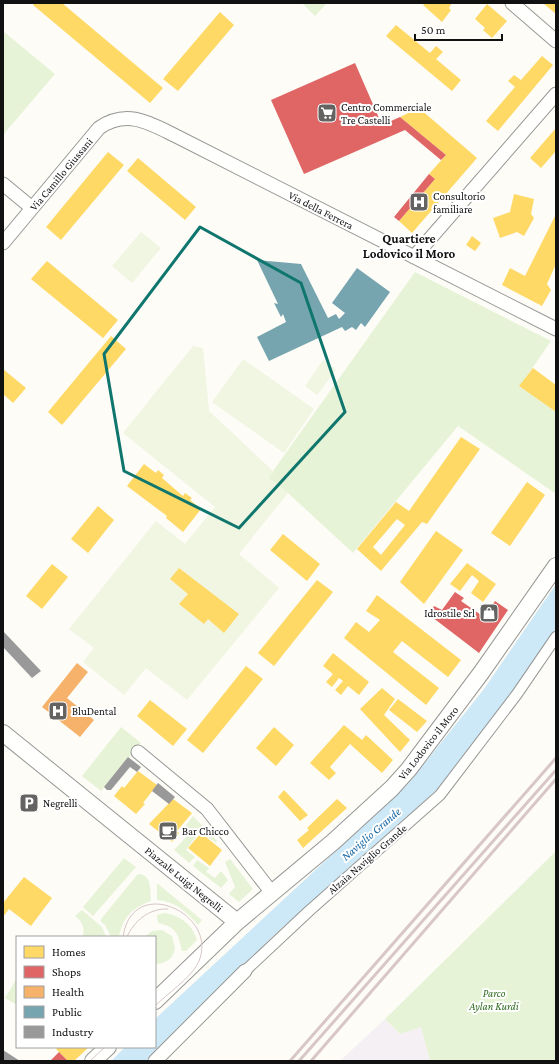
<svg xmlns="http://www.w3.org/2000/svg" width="559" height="1064" font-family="'Crimson Pro',serif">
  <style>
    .industrial { fill: #f5f0f3 }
    .green { fill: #e7f3d7 }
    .pitch { fill: #f0f6e1 }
    .water { fill: #cde8f7 }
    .homes { fill: #ffd966; fill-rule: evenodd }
    .shops { fill: #e06666 }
    .health { fill: #f6b26b }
    .public { fill: #76a5af }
    .industry { fill: #999 }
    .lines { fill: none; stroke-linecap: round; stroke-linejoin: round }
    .pedestrian-casing { stroke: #979795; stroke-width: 12 }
    .minor-casing { stroke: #979795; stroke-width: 15 }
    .tertiary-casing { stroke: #979795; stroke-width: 18 }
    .pedestrian { stroke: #fffffe; stroke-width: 10 }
    .minor { stroke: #fffffe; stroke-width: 13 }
    .tertiary { stroke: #fffffe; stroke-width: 16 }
    .tram { stroke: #d9c6c7; stroke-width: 1 }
    .rail { stroke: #d9c6c7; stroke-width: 3 }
    .marked { fill: none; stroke: #0f766e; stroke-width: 3; stroke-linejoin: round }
    .labels { text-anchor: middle; stroke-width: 4; stroke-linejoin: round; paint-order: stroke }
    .poi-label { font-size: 11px; fill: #111; stroke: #fff; text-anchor: start }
    .street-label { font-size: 11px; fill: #111; stroke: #fff }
    .park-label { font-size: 11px; font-style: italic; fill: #2f6b1f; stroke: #fff }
    .water-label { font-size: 12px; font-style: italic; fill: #1768a6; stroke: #fff }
    .quarter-label { font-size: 13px; font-weight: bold; fill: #111; stroke: #fff }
  </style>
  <rect width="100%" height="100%" fill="#fdfcf7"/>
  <path class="industrial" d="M385,1019L400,1034L421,1027L430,1061H340Z"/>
  <path class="green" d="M302,3H327L315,16Z
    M3,31L55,74L3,135Z
    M415,272L551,341L520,386L556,412V494L458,426L353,553L288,493L268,478Z
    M121,727L141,743L101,791L82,776Z
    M193,816L217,841L216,843L200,831L186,850L195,857L189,863L174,850L189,834L183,829Z
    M556,851V1061H430L421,1027L400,1034L385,1019Z
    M124,858L136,867L93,916L83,907Z
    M230,859L253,889L239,902L229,894L235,887L225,862Z
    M197,860L209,868L206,872L215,878L221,871L228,880L221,888L193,866Z
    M140,874C152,876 150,891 151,901C132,908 123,917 119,937H111L105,925L101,922V919L137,875Z
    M157,883L158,884L202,920L198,925C186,911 176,902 157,900Z
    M82,910L102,927L106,937H82C86,929 82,921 75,916Z
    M164,913C180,915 193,925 197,940L186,951H182C178,934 177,927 158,923L157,915Z
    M162,930L172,936L175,948C173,959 166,964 155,964V937H144L152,931Z
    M17,978V1005L5,998Z"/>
  <path class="pitch" d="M141,232L161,248L132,283L112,266Z
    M193,346L203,348L209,411L274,472L268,478L288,493L239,554L279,588L187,700L146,668L124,695L83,662L94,648L69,629L156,521L185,544L215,507L123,433Z
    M243,359L314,409L284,453L212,402Z
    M323,360L336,370L317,395L305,386Z"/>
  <path class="water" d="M556,584V629L514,690L436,791L273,936L147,1061H111L125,1047H155V1019L408,784L484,689Z"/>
  <path class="homes" d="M34,3H62L163,88L150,103L33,5Z
    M425,3H452L449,8L451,10L442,22L423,5Z
    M545,3H556V14L544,4Z
    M487,4L507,21L492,38L483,30L485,28L475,19Z
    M220,12L234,25L178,91L163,79Z
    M396,25L430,53L436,46L443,52L436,59L461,80L452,91L386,36Z
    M542,56L553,65L498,131L486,121L515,87L508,81L514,75L521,80Z
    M419,108L477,158L412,233L399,221L435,179L429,174L446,155L400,117Z
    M556,128V151L541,168L530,158Z
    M108,152L124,165L61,240L46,227Z
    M138,158L196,207L185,220L127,171Z
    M514,194L534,199L531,214L534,218L524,236L517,232L500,238L493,218L510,212Z
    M556,214V264L547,284L551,290L542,306L502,285L510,268L525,276Z
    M472,236L481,243L475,251L466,245Z
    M47,261L118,320L103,338L31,279Z
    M111,336L126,349L62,425L48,412Z
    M533,368L556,385V412L519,386Z
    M3,369L26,388L13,403L3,394Z
    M461,437L480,449L427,524L422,522L381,571L357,549L396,502L409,511ZM397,519L405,525L381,555L373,547Z
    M144,464L156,473L158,470L164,475L162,478L183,496L185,493L192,498L190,500L201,509L183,532L166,518L167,516L127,486Z
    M527,482L545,495L510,546L491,533Z
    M98,506L114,520L88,553L71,539Z
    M436,531L463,550L424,604L400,582Z
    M283,534L320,564L307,581L270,550Z
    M467,563L496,584L483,602L471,593L479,581L472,575L460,591L450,584Z
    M52,564L68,577L42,609L26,596Z
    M179,568L239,614L224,633L208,619L204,624L179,604L188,594L170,579Z
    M317,580L333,592L274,666L258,653Z
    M377,595L461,660L448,677L402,641L393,652L439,688L426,705L344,638L356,622L369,632L380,620L366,611Z
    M333,653L369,682L359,695L348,686L341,695L335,690L343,681L339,678L332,687L326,682L333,674L323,666Z
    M246,666L263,679L203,753L187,740Z
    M382,688L395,699L384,715L410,740L400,752L360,709Z
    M398,699L427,721L417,732L389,710Z
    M150,700L187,729L173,746L137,716Z
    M344,725L362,740L366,735L393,760L382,773L350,744L330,767L336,773L329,780L310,763Z
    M274,727L294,745L276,766L256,748Z
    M138,771L157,785L143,803L145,804L136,814L114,796L122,786L124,788Z
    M284,790L308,815L300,821L278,797Z
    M173,799L192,813L177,831L179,833L172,842L149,824Z
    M337,799L347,808L303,848L297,840L309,830L307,828Z
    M201,833L222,850L210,866L188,848Z
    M24,877L52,898L31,926L9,909L3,917V903Z
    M59,1047H89L74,1061H68L56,1049Z"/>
  <path class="shops" d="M355,63L382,125L400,117L446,155L441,160L405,130L304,174L271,100Z
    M429,174L435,179L399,221L394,217Z
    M455,592L464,598L461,601L484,617L495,601L508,610L479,653L428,614L434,606L442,610Z
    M59,1052L68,1061H50Z"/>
  <path class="health" d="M77,663L88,672L67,698L94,720L80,737L42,707Z"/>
  <path class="public" d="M257,260L301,264L328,318L336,314L339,319L345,313L332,303L357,268L390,292L365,327L361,323L356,330L352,327L345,331L342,327L269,361L257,337L286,322L283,314L281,317L274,303L278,304Z"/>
  <path class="industry" d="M3,631L41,671L32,678L3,647Z
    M128,757L141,767L137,772L130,767L111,790H107L104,787Z
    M158,783L175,797L169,804L152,791Z
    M3,1050L20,1061H3Z"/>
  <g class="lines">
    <g class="pedestrian-casing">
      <path id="pedestrian" d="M245,971L309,911L440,795L517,694L556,637"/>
    </g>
    <g class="minor-casing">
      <path id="minor" d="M512,3L556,41
        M3,184L32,208
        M3,243L99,128C128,108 151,124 178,137L556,329
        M414,257L556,94
        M138,752L207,809L272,893
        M155,1061L245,971"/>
    </g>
    <g class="tertiary-casing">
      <path id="tertiary" d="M3,733L237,922
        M155,1001L237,922L333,842L392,788L409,769L481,673L556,566
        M93,1061L108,1047"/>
    </g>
    <use href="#pedestrian" class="pedestrian"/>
    <use href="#minor" class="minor"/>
    <use href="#tertiary" class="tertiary"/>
    <path class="tram" d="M123,937C132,871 224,916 197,965C189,979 167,994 155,1006
      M127,937C134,921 149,908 168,909
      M90,1061L105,1047"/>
    <path class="rail" d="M290,1061L556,758
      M299,1061L556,770
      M311,1061L556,779"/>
  </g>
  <path class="marked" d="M200,227L301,283L345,412L239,528L124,471L104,354Z"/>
  <defs>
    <g id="supermarket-square" transform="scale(1)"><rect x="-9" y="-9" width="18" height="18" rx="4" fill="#646362" stroke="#fff"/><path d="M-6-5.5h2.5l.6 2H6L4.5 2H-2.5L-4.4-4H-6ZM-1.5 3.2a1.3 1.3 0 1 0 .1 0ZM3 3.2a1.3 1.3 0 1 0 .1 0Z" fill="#fff"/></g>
    <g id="hospital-square" transform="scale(1)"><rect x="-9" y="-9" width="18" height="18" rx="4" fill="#646362" stroke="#fff"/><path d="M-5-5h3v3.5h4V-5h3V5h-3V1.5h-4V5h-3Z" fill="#fff"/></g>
    <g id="shop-square" transform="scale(1)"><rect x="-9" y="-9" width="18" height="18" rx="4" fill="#646362" stroke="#fff"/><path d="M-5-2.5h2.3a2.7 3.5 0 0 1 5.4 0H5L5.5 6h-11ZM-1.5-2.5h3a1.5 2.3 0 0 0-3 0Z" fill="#fff"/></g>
    <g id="parking-square" transform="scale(1)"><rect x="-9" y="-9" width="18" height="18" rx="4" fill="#646362" stroke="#fff"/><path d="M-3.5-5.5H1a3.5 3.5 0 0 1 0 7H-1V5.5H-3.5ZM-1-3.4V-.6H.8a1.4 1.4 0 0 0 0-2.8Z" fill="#fff"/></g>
    <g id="cafe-square" transform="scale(1)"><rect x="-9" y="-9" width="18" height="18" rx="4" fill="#646362" stroke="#fff"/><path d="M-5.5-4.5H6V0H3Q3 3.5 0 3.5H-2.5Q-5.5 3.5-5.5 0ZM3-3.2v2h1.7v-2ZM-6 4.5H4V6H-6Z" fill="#fff"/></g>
  </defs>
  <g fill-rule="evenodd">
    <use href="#supermarket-square" x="327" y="113"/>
    <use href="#hospital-square" x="419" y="202"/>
    <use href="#shop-square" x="489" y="613"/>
    <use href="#hospital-square" x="58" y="711"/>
    <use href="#parking-square" x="29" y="803"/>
    <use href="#cafe-square" x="168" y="831"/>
  </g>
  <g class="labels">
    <g class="poi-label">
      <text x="341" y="111">Centro Commerciale<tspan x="341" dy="13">Tre Castelli</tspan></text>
      <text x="433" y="200">Consultorio<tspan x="433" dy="13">familiare</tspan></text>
      <text x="475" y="617" text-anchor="end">Idrostile Srl</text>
      <text x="72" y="715">BluDental</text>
      <text x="43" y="807">Negrelli</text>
      <text x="182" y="835">Bar Chicco</text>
    </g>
    <g class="street-label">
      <text transform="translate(61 174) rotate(-50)" y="4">Via Camillo Giussani</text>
      <text transform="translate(321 210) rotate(27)" y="4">Via della Ferrera</text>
      <text transform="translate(428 743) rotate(-52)" y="4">Via Lodovico il Moro</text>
      <text transform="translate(367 859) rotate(-41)" y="4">Alzaia Naviglio Grande</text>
      <text transform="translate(184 879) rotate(39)" y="4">Piazzale Luigi Negrelli</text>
    </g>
    <g class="park-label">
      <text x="494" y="997">Parco<tspan x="494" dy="13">Aylan Kurdi</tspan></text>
    </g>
    <g class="water-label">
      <text transform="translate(371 834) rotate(-41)" y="4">Naviglio Grande</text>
    </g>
    <g class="quarter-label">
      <text x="409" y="243">Quartiere<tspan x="409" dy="15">Lodovico il Moro</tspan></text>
    </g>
  </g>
  <rect width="559" height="1064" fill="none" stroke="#111111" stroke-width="8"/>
  <rect x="16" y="936" width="140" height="112" fill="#ffffff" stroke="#a0a0a0"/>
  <rect x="24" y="946" width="20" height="12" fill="#ffd966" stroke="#a0a0a0"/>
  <text x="52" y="956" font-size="12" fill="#111111">Homes</text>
  <rect x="24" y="966" width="20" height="12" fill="#e06666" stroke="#a0a0a0"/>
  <text x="52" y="976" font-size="12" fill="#111111">Shops</text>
  <rect x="24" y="986" width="20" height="12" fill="#f6b26b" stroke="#a0a0a0"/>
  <text x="52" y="996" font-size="12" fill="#111111">Health</text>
  <rect x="24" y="1006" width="20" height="12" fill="#76a5af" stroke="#a0a0a0"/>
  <text x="52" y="1016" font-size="12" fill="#111111">Public</text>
  <rect x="24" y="1026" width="20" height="12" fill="#999999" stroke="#a0a0a0"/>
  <text x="52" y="1036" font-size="12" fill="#111111">Industry</text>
  <path d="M415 34v6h87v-6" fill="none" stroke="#111111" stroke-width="2"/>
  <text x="421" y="34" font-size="12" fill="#111111" stroke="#ffffff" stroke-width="3" paint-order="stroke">50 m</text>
</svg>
